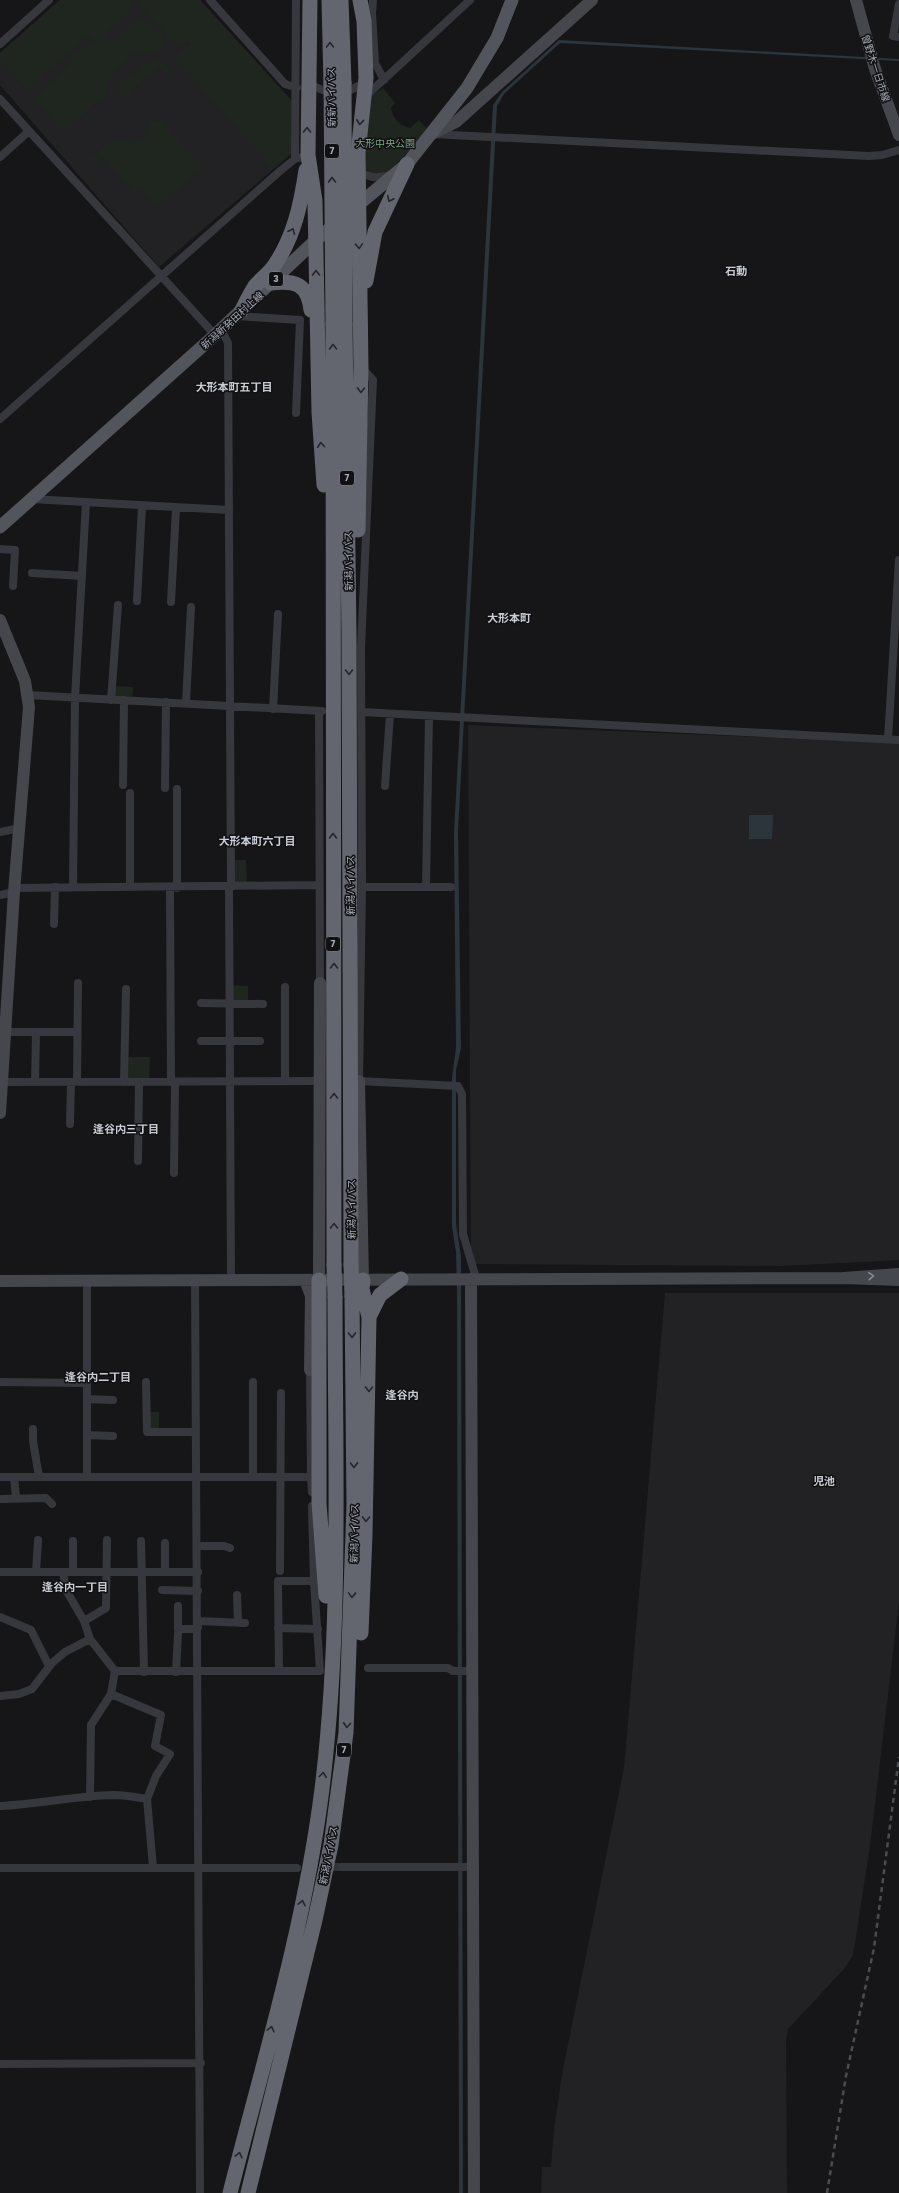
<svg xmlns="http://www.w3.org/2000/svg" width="899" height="2193" font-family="Poppins,'Noto Sans JP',sans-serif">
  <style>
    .built { fill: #222225 }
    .green { fill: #1e261f }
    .water { fill: #2c353c }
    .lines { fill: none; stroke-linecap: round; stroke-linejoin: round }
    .street-tunnel { stroke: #333438; stroke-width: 8; stroke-dasharray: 8 4; stroke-linecap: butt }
    .street { stroke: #37383d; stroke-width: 8 }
    .secondary { stroke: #45474d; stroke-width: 12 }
    .primary { stroke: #53555c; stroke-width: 13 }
    .highway { stroke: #63666e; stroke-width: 15 }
    .rail { stroke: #4a4c52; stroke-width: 2.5; stroke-dasharray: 5 4; stroke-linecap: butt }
    .highway-bridge { stroke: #63666e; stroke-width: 15 }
    .oneway { stroke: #26262a }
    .oneway2 { stroke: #858993 }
    .labels { text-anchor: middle; stroke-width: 3; stroke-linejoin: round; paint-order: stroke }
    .shield { fill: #111113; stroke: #7b7e86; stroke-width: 1 }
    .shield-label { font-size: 9px; font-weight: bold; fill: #a8adb8 }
    .street-label { font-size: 10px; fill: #a8adb8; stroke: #111113 }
    .park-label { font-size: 10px; fill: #7fa381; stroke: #111113 }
    .neighbourhood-label { font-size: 11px; font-weight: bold; fill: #c9ccd4; stroke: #111113 }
  </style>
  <rect width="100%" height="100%" fill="#161618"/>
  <path class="built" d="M60,0H200L292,101V152L290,155L159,267L0,85V53Z
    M468,725L899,743V1260L782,1266L471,1264Z
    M665,1293H899V1602L870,1846L853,1955L844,1969L788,2029L786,2039L787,2193H541L542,2167H551L554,2129L563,2069L624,1768Z"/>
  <path class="green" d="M60,0H130L133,9L105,34L111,42L142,16L166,42C162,54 146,57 135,52L113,72L105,95L65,132H63L35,99V97L71,63L70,60L78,50L82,51L87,44L95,42L89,35L27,90L0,61V53Z
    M136,0H200L292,101V152L276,167L270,166L174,58L190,44L187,41L178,48Z
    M160,58L173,73L169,77L159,66L131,91L130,98L120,96L119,85C125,78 132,72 141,72L140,66Z
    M383,88L395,103L391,108C394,120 398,124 410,128L419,120L429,131L389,171L376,175L365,169L362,148L371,96Z
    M149,117L156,123L161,120L203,167L157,207L140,189L135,193L102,157L104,155L92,164L90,159L112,138C132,148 150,141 149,117Z
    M113,686L133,687L132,701L113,700Z
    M232,860H246L247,886H232Z
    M230,985L248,986V1002H230Z
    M125,1057H150L149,1082H125Z
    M147,1412H159V1431L147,1432Z"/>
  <path class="water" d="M559,40L899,59V61L560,43L504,94L497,106L458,831L461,1048L456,1070V1224L461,1256L463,2193H459L457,1293L456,1252L452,1227V1077L456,1048L454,833L493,105L502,92Z
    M749,815H773L772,839H749Z"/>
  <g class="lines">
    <path class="street-tunnel" d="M307,1867H341"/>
    <path class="street" d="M210,0L285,84L297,88
      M373,0L372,13L375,63L384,80
      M899,4L893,36L899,37
      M0,44L49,0
      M309,83C328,96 347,96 366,81
      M364,92L368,94L470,0
      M0,99L215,335
      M432,134L869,156L882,155L899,150
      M0,157L28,132
      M295,159L296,0
      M358,170C369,178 376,179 390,175
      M236,316L300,320L296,413
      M221,329L228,343L231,887
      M362,368L373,380L361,647L362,887L359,1081L458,1086L462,1094L463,1234L476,1278
      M0,419L280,171L295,159L308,155
      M31,499L229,510
      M0,549L15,550L13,586
      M32,573L82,576
      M137,601L142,506
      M171,602L176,508
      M28,695L322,711
      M111,700L118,605
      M186,703L191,607
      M273,709L278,614
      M319,711L320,983
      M361,712L899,740
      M888,739L899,560
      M123,785L124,700
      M385,786L390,714
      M165,788L166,702
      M130,793V887
      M0,832L20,828
      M73,887L75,698L86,502
      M229,887L231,1280
      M362,887H451
      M426,887L429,716
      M15,888L319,885
      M170,888L171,1082
      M177,888V789
      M0,895L14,892
      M54,924L55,887
      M285,987V1081
      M201,1003L263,1004
      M5,1032H77
      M201,1041H260
      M0,1082L320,1081
      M35,1082L36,1032
      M77,1082L78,983
      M124,1082L126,989
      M70,1124L71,1082
      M138,1161L139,1082
      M174,1173L175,1082
      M195,1280L200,2193
      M87,1281V1477
      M0,1382L87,1383
      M146,1382L147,1432H196
      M87,1399L113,1400
      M33,1429V1441L39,1477
      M87,1435L113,1436
      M253,1476V1382
      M0,1477H311L310,1370
      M14,1477L16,1498
      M311,1477L312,1492
      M2,1499L46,1498L52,1504
      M73,1541V1572
      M141,1541L144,1672
      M197,1546H224L230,1548
      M280,1571L281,1393
      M0,1572H198
      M36,1572L38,1540
      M63,1572L66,1590L84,1621L90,1639
      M165,1572V1543
      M162,1590L198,1591
      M237,1595L238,1622
      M178,1606V1629H193L198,1627
      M0,1617L31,1630L49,1666
      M84,1621L106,1608L107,1540
      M198,1621L245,1623
      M278,1628L318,1629
      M368,1668H448L453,1671H471
      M279,1671L278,1581H314
      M176,1672L178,1633
      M111,1694L161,1715L155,1746L170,1754L156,1776L147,1799L153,1867
      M0,1696L19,1694L32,1689L52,1663L65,1652L90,1639L115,1671
      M90,1797L91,1725L111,1694L115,1671H320L314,1582L312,1506
      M0,1806C38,1804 75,1796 113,1795C124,1795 136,1797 147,1799
      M341,1867H472
      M0,1868H297
      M0,2064L201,2063"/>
    <path class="secondary" d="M856,0L875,69L899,135
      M432,134L456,122L592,0
      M0,620L25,681L29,707L14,892L0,1113
      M359,1081L363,1280
      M899,1274L844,1278L899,1280
      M471,1279L474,2193
      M305,1280L311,1296L310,1370
      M319,1280L320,983
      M0,1281L844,1278"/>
    <path class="primary" d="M0,527L215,335L316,240L407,164L467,88L497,38L512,0"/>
    <path class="highway" d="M310,0L308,155L315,201L319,412L324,485
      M329,0L331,84
      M341,0L344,83
      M366,281L375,232L407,164
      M271,283C295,280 308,284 311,310
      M242,310C246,302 250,294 255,286C261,279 269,273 274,266C294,237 301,204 306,170
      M333,324L334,1265
      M345,324L349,633L351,1265
      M358,530L361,367L358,153L366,78L364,21L360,0
      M319,1280V1503L326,1596
      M363,1280L362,1289L369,1317
      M361,1633L365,1535L369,1317L380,1295L401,1279
      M230,2193C264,2060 305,1925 322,1789C342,1626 335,1460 335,1297
      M248,2193L315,1920L331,1845L346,1733L354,1505L352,1296"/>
    <path class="rail" d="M827,2193L846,2076L874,1948L899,1757"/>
    <path class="highway-bridge" d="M344,83L345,324
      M331,84L333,324
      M334,1265L335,1297
      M351,1265L352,1296"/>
  </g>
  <defs><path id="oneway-chevron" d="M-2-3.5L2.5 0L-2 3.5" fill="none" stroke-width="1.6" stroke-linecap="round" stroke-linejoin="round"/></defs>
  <g class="oneway">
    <use href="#oneway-chevron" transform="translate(330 45) rotate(-91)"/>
    <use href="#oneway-chevron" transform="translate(360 122) rotate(95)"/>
    <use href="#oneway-chevron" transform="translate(307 130) rotate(-89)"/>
    <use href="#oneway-chevron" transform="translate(332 180) rotate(-91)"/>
    <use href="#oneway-chevron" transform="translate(390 199) rotate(116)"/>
    <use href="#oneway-chevron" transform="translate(292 231) rotate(-67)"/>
    <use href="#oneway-chevron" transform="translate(359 246) rotate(88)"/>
    <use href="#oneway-chevron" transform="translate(316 273) rotate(-91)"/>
    <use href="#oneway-chevron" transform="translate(333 347) rotate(-90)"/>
    <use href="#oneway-chevron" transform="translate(361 390) rotate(91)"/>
    <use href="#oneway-chevron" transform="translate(321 445) rotate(-94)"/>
    <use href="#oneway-chevron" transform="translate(349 672) rotate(90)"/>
    <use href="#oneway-chevron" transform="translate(333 836) rotate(-90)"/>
    <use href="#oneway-chevron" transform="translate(334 966) rotate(-90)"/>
    <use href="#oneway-chevron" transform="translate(334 1096) rotate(-90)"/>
    <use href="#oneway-chevron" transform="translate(334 1226) rotate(-90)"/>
    <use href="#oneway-chevron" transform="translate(352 1335) rotate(89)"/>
    <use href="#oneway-chevron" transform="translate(369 1389) rotate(91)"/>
    <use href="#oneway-chevron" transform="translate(354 1465) rotate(89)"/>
    <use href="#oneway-chevron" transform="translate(366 1519) rotate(91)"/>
    <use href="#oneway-chevron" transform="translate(352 1595) rotate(92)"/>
    <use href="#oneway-chevron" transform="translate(347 1725) rotate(95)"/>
    <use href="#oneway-chevron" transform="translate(323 1775) rotate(-83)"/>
    <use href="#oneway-chevron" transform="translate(302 1903) rotate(-78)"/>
    <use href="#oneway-chevron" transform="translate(271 2029) rotate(-76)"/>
    <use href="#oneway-chevron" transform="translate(239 2155) rotate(-76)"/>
  </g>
  <use class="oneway2" href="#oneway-chevron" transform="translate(871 1276) rotate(-4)"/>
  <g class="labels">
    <g class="shield">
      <rect x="325" y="144" width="14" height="14" rx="3"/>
      <rect x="269" y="272" width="14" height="14" rx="3"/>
      <rect x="340" y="471" width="14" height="14" rx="3"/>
      <rect x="326" y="937" width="14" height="14" rx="3"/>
      <rect x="337" y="1743" width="14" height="14" rx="3"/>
    </g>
    <g class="shield-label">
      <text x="332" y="154">7</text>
      <text x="276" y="282">3</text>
      <text x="347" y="481">7</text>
      <text x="333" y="947">7</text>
      <text x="344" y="1753">7</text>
    </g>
    <g class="street-label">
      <text transform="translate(876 68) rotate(72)" y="4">曽野木一日市線</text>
      <text transform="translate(331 97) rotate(-91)" y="4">新新バイパス</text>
      <text transform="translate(232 320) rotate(-42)" y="4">新潟新発田村上線</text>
      <text transform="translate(348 561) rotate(-91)" y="4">新潟バイパス</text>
      <text transform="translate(350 885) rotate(-90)" y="4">新潟バイパス</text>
      <text transform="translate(351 1209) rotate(-90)" y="4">新潟バイパス</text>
      <text transform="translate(354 1533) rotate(-89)" y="4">新潟バイパス</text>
      <text transform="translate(328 1855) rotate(-79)" y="4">新潟バイパス</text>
    </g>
    <g class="park-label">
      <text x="385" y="147">大形中央公園</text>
    </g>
    <g class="neighbourhood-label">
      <text x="736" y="275">石動</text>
      <text x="234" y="391">大形本町五丁目</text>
      <text x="509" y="622">大形本町</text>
      <text x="257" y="845">大形本町六丁目</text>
      <text x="126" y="1133">逢谷内三丁目</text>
      <text x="98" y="1381">逢谷内二丁目</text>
      <text x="402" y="1399">逢谷内</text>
      <text x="824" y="1485">児池</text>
      <text x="75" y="1591">逢谷内一丁目</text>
    </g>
  </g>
</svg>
